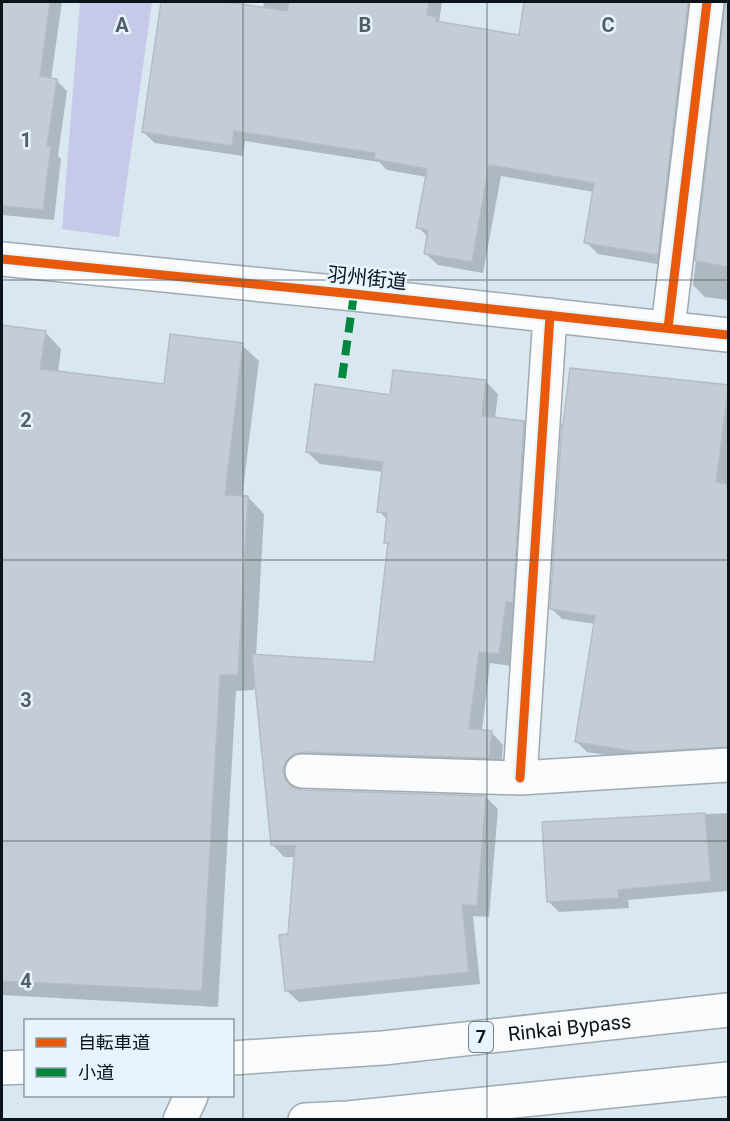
<svg xmlns="http://www.w3.org/2000/svg" width="730" height="1121" font-family="Roboto,'Noto Sans JP',sans-serif">
  <style>
    .green { fill: #c6cae8 }
    .shadow { fill: #0003 }
    .building { fill: #c4cdd6; stroke: #b4bdc6; stroke-width: 1.5 }
    .lines { fill: none; stroke-linecap: round; stroke-linejoin: round }
    .minor-casing { stroke: #9faab1; stroke-width: 36 }
    .highway-casing { stroke: #9faab1; stroke-width: 36 }
    .minor { stroke: #f9fbfd; stroke-width: 33 }
    .highway { stroke: #f9fbfd; stroke-width: 33 }
    .quiet { stroke: #00873e; stroke-width: 8; stroke-dasharray: 15 8; stroke-linecap: butt }
    .cycleway-casing { stroke: #e5f4ff; stroke-width: 13 }
    .cycleway { stroke: #e8590c; stroke-width: 9 }
    .grid { fill: none; stroke: #535e65; stroke-width: 1.5; stroke-opacity: 0.55 }
    .labels { text-anchor: middle; stroke-width: 5; stroke-linejoin: round; paint-order: stroke }
    .shield { fill: #e5f4ff; stroke: #4c575f; stroke-width: 1.5 }
    .shield-label { font-size: 18px; font-weight: bold; fill: #0b141a }
    .street-label { font-size: 20px; fill: #0b141a; stroke: #e5f4ff }
    .grid-label { font-size: 20px; text-anchor: middle; font-weight: bold; fill: #535e65; stroke: #e5f4ff; stroke-width: 5; stroke-linejoin: round; paint-order: stroke }
  </style>
  <rect width="100%" height="100%" fill="#d9e7f1"/>
  <path class="green" d="M80,2H152L119,237L62,229Z"/>
  <path class="shadow" d="M2,2H62L51,79L56,80L67,91L58,156L61,159L54,220L2,215Z
    M163,2H217L263,9L264,2H442L439,22L520,37L525,2H705L669,266L598,254L586,242L594,192L501,176L483,273L438,265L426,254L429,238L418,227L427,177L387,170L379,162L245,141L243,156L155,143L143,132Z
    M727,2H728V300L705,297L693,285Z
    M2,326L45,332L61,349L58,373L166,386L242,345L259,361L242,497H248L264,514L256,656L375,664L389,546L385,542L388,520L379,511L383,472L320,464L307,452L392,397L486,382L498,394L495,419L524,422L536,434L511,666L490,663L482,731L491,732L503,745L501,770L295,783L296,790L486,797L498,809L489,917L473,916L480,984L299,1002L286,990L296,857H284L272,844L257,683L255,684L254,690L236,691L218,1007L2,995Z
    M728,386V757L650,762L587,752L576,741L595,624L562,619L551,608Z
    M728,813V891L628,900L629,908L559,912L548,901L544,823Z"/>
  <path class="building" d="M2,2H50L40,76L57,79L47,146H51L43,210L2,206Z
    M161,2H227L287,11L289,2H429L427,15L437,17L436,21L519,35L524,2H688L658,255L584,243L594,183L489,165L472,262L424,254L428,230L416,228L427,169L374,159L375,153L234,131L232,146L142,132Z
    M725,2H729V267L695,261Z
    M2,325L46,331L40,369L164,384L170,334L243,343L225,495L248,496L238,675H220L202,991L2,981Z
    M570,368L729,385L716,482L729,484V747L638,752L575,742L595,616L550,609L562,425H563Z
    M393,370L486,380L482,416L524,421L513,603L506,602L499,654L479,652L469,728L492,731L489,758L303,752L294,754L286,761L283,771L285,779L292,787L301,790L486,796L477,906L462,904L469,972L285,991L279,935L288,934L295,846L271,845L252,654L374,662L388,543H384L387,513L377,512L383,462L306,452L315,384L390,395Z
    M705,813L711,881L618,890L619,898L547,902L542,822Z"/>
  <g class="lines">
    <g class="minor-casing">
      <path id="minor" d="M2,259L354,294L728,335
        M668,328L707,2
        M302,771L520,778L728,765
        M520,778L550,315
        M180,1120L191,1096"/>
    </g>
    <g class="highway-casing">
      <g id="highway">
        <path id="s1" d="M232,1058L383,1048L728,1010"/>
        <path d="M2,1068L26,1067"/>
        <path d="M305,1120L348,1118L728,1079"/>
      </g>
    </g>
    <use href="#minor" class="minor"/>
    <use href="#highway" class="highway"/>
    <path class="quiet" d="M342,378L354,294"/>
    <g class="cycleway-casing">
      <path id="cycleway" d="M2,259L354,294L728,335
        M668,328L707,2
        M520,778L550,315"/>
    </g>
    <use href="#cycleway" class="cycleway"/>
  </g>
  <path class="grid" d="M243,2V1120M487,2V1120M2,280H728M2,560H728M2,841H728"/>
  <g class="labels">
    <rect class="shield" x="469" y="1022" width="24" height="30" rx="4.5"/>
    <g class="shield-label">
      <text x="481" y="1043">7</text>
    </g>
    <g class="street-label">
      <text transform="translate(367 278) rotate(6)" y="7">羽州街道</text>
      <text dy="7" stroke="none"><textPath href="#s1" startOffset="339">Rinkai Bypass</textPath></text>
    </g>
  </g>
  <g class="grid-label">
    <text x="122" y="32">A</text>
    <text x="365" y="32">B</text>
    <text x="608" y="32">C</text>
    <text x="26" y="147">1</text>
    <text x="26" y="427">2</text>
    <text x="26" y="707">3</text>
    <text x="26" y="988">4</text>
  </g>
  <rect width="730" height="1121" fill="none" stroke="#0b141a" stroke-width="6"/>
  <rect x="24" y="1019" width="210" height="78" fill="#e5f4ff" stroke="#8e9aa3" stroke-width="1.5"/>
  <rect x="36" y="1038" width="30" height="9" fill="#e8590c" stroke="#8e9aa3" stroke-width="1.5"/>
  <text x="78" y="1049" font-size="18" fill="#0b141a">自転車道</text>
  <rect x="36" y="1068" width="30" height="9" fill="#00873e" stroke="#8e9aa3" stroke-width="1.5"/>
  <text x="78" y="1079" font-size="18" fill="#0b141a">小道</text>
</svg>
